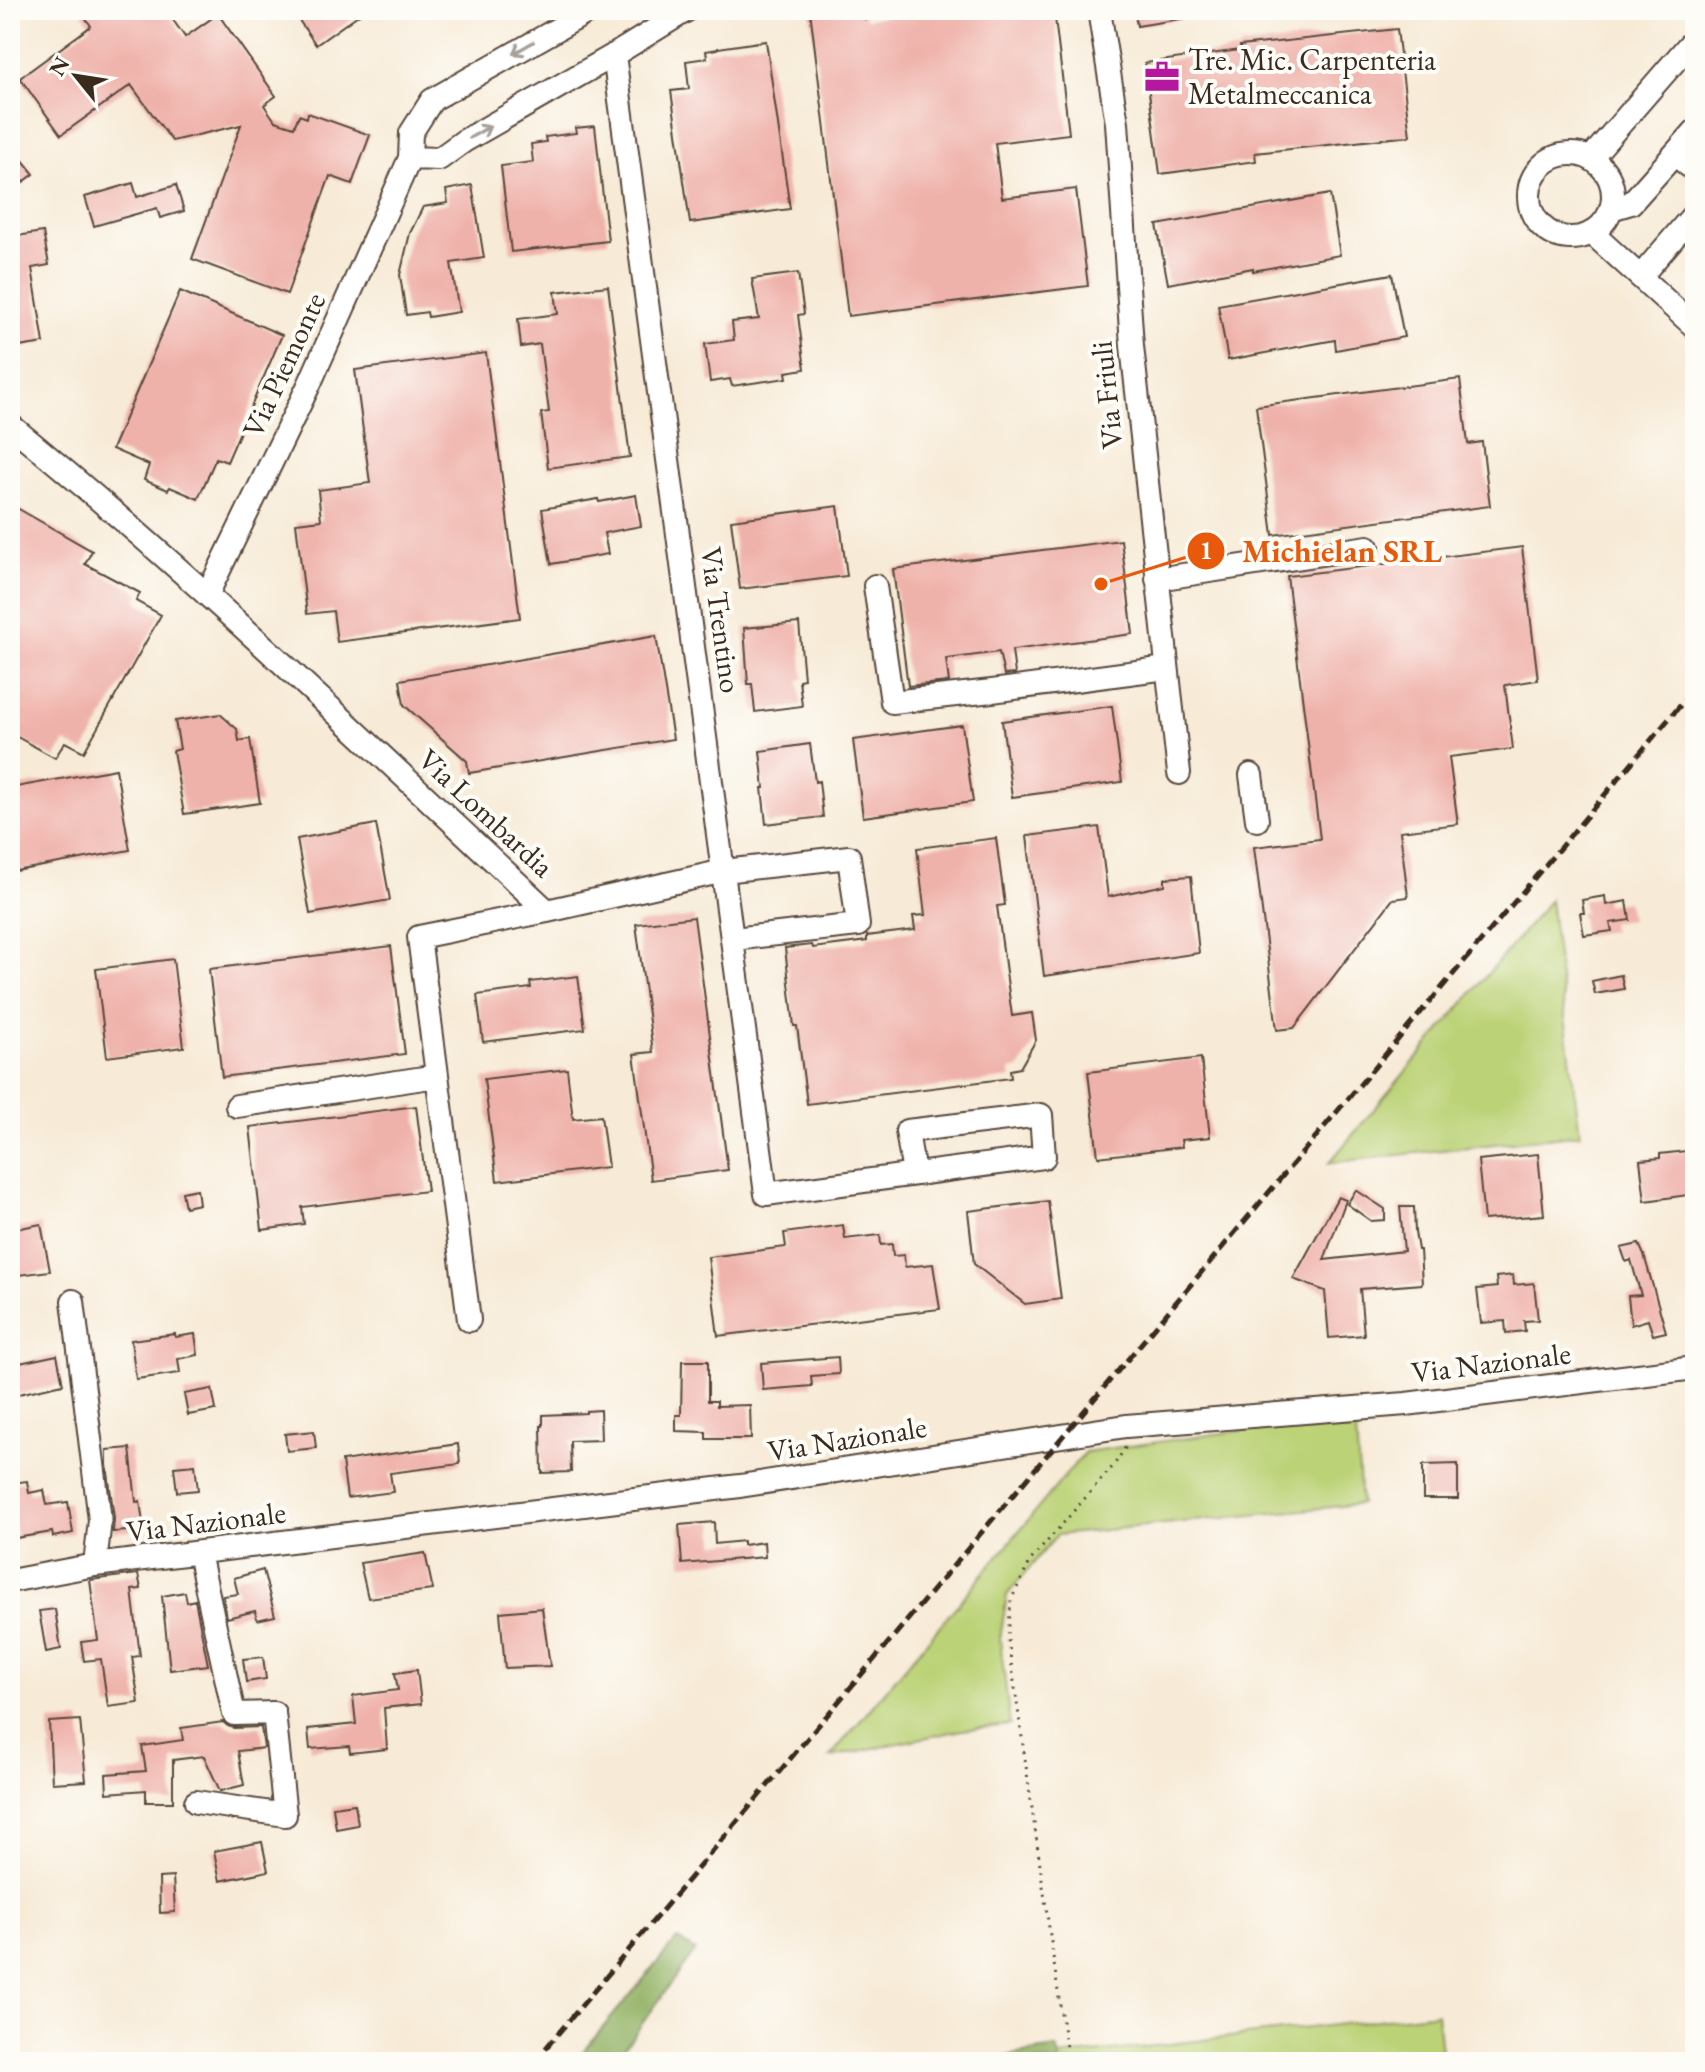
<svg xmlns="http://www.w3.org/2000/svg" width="1705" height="2072" font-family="'EB Garamond',serif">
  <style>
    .green { fill: #bbd276; stroke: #7b7e4a; stroke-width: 2 }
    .forest { fill: #94b467; stroke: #686f42; stroke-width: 2 }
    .building { fill: #efb2aa }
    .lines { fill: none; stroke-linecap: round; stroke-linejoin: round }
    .minor-casing { stroke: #57473a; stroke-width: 26 }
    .path { stroke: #57473a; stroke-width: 3; stroke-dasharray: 2 6; stroke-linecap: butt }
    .minor { stroke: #fff; stroke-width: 22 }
    .rail { stroke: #3b2a1e; stroke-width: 5; stroke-dasharray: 12 6; stroke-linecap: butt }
    .oneway { stroke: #a79f9a }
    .labels { text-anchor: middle; stroke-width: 8; stroke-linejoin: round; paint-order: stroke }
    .poi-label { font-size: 30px; fill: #3b2a1e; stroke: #fdfcf7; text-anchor: start }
    .street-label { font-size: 30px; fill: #3b2a1e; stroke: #fdfcf7 }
    .leader { fill: none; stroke: #e8590c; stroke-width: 3 }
    .callout-dot { fill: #e8590c; stroke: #fdfcf7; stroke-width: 3 }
    .mark-label { font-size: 24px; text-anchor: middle; font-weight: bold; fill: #fff }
    .callout-label { font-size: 32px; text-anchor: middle; font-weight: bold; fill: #e8590c; stroke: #fdfcf7; stroke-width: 8; stroke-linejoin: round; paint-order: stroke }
  </style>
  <rect width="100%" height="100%" fill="#fdfcf7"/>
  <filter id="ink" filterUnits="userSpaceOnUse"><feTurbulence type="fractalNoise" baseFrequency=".0125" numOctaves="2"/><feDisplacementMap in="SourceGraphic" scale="16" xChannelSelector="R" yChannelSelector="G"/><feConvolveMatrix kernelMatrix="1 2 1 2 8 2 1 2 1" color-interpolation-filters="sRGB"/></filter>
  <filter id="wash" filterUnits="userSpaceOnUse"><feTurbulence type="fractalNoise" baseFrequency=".006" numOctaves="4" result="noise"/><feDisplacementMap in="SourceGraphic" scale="32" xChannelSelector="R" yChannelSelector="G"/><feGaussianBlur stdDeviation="1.8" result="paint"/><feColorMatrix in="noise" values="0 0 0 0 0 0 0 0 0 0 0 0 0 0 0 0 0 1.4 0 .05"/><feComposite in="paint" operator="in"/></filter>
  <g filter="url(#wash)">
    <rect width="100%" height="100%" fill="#f7ead6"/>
    <path class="green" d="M1550,900L1580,1134L1329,1163Z
      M1355,1415L1361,1504L1057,1535L1007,1595L1000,1639L1010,1725L962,1730L830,1757L1085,1452Z
      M1437,2013L1442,2062H1059L1058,2057Z"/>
    <path class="forest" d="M677,1939L695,1951L614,2062H574Z
      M1057,2048L1059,2062H965Z"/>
    <g id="blocks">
      <path class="building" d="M80,10H166L185,37L218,14L276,96L264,105L275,121L294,127L299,115L307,118L308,113L370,135L352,184L330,176L287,294L192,259L241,125L172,141L131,85L61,135L20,78L91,26Z
        M292,10H365L316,45Z
        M810,10H864L865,19L916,12V10H1054L1069,134L995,143L1002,198L1076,189L1088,286L848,316Z
        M1134,10H1187V18L1137,26Z
        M1397,29L1410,136L1255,153L1256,161L1160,174L1145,63L1240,50V46Z
        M766,41L790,209L690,223L671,91L689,89L686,61L707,58L706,51L718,49V48Z
        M595,126L608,241L511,252L501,166L533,162L531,144L546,142L545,137L576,133L575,128Z
        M21,158L34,174L21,184L10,170V166Z
        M133,183L137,197L176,185L184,211L160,218L157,208L94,226L85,197Z
        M472,185L484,258L451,263L459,312L428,317L427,312L406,315L400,275L410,233L423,207L448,203L446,190Z
        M1330,194L1340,255L1253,271V268L1168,284L1157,225Z
        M43,232L49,265L32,268L44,343L19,347L10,292V285L15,284L10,253V237Z
        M798,273L804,314L798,315L805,369L786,372L787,378L732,386L730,379L710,382L705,344L734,340L732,322L759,319L752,279Z
        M1392,274L1404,337L1336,350L1335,340L1228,360L1218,305Z
        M608,286L630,457L548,468L541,413L549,412L540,344L521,347L518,319L558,314L555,292Z
        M180,291L282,335L227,462L216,458L198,499L170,487L168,490L144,480L149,465L112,449Z
        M486,353L520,618L337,642L333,611L307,614L296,523L321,520L318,490L370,483L355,370Z
        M1460,379L1468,444L1482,442L1490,506L1273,535L1256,406Z
        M636,495L641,526L604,533L608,554L551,564L542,509L598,499L599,502Z
        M10,504L92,551L85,564L140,593L136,601L161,615L84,752L65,742L55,758L10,733Z
        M838,506L847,576L740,589L731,520Z
        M1121,540L1133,634L1012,650L1015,674L1004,675L999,652L946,659L949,682L908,686L893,569Z
        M1522,547L1538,680L1505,685L1513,749L1449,757L1458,824L1400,831L1408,897L1393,899L1294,1028L1277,1030L1254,847L1320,839L1287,576Z
        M799,623L804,679L799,680L802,706L755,712L752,684H748L744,628Z
        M656,636L673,739L469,773L467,761L404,705L400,680Z
        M1112,706L1122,782L1012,797L1002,721Z
        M220,714L237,729L239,741L250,739L260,803L184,814L173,751L180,749L175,721Z
        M962,725L973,802L863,817L853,740Z
        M810,744L815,782L819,781L823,817L766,824L762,788H764L760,751Z
        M116,769L130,850L10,872V788Z
        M376,824L390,900L310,914L297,839Z
        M1099,827L1108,897L1165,885V878L1191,876L1199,953L1044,976L1027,836Z
        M996,838L1005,905L997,906L1012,1016L1032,1013L1036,1040L1020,1068L1010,1070L1011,1078L807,1104L797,1026H794L785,948L812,945L813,948L867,941V936L915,930L913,916L925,915L917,848Z
        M1605,896L1606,905L1627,901L1630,920L1610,923L1612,931L1584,935L1580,913H1584L1582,900Z
        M694,917L728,1170L651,1180L634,1054L653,1052L636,924Z
        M391,946L405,1054L222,1077L209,969Z
        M173,959L184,1047L107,1057L96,969Z
        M1621,975L1624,989L1595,994L1592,981Z
        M578,976L585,1029L483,1042L477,995L531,988L530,982Z
        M1201,1058L1210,1137L1181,1140L1182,1147L1098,1157L1088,1072Z
        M567,1069L573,1119L601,1116L608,1167L497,1181L484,1079Z
        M416,1106L427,1191L302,1207L304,1224L262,1230L250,1127Z
        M1695,1150V1194L1645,1201L1640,1160L1660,1158V1154Z
        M1538,1154L1544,1215L1484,1220L1478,1160Z
        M197,1189L199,1204L185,1207L182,1192Z
        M1356,1190L1385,1209V1220L1371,1221L1347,1204Z
        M1338,1197L1346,1200L1324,1260L1404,1251L1400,1207H1414L1415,1232L1418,1250H1420L1422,1284L1360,1289L1364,1335L1329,1338L1325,1291L1293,1279Z
        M1048,1201L1061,1299L1025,1304L974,1264L968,1211Z
        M41,1224L50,1271L10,1276V1230Z
        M843,1225L845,1239L880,1235L881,1245L892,1244L893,1256L904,1255L905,1267L933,1264L940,1309L718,1336L708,1257L786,1247L784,1233Z
        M1639,1244L1644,1255L1666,1332L1653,1335L1648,1320L1631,1325L1628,1296L1641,1295L1631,1260L1626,1262L1621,1248Z
        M1513,1275L1514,1285L1534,1283L1538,1320L1524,1321L1525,1331L1506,1333L1505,1321L1481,1323L1477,1289L1497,1287L1496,1277Z
        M175,1334V1337L195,1334L198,1355L178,1359L180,1373L136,1379L131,1340Z
        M57,1355L63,1384L10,1396V1365Z
        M838,1357L839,1374L811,1376L812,1386L763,1390L761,1363Z
        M682,1361H708V1401H717V1406L750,1405L751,1439H706V1432L676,1431V1415H681Z
        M212,1389L216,1410L188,1415L184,1394Z
        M600,1410L601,1440L570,1441L571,1472L542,1473L541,1426H543V1415L586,1413V1411Z
        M314,1431L316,1448L287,1451L285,1434Z
        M458,1444L460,1464L390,1473L393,1492L347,1498L342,1461Z
        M130,1448L136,1502L140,1501L144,1530L113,1532L114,1518L107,1465V1450Z
        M1458,1464V1499H1423V1465Z
        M195,1465L198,1490L177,1492L174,1467Z
        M27,1481L29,1493L44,1490L47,1505L68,1502L73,1533L53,1537L52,1532L16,1538L12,1511L15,1510L11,1483Z
        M714,1522L715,1544L743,1541V1545L764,1542L765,1557L682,1564L679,1525Z
        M425,1553L433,1590L368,1598L360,1563Z
        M263,1570L275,1616L257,1620L255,1611L227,1618L223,1596L238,1594L234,1578Z
        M138,1574L141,1589L132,1590L140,1656L132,1657L139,1703L108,1707L101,1659L84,1661L81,1642L98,1640L90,1580Z
        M185,1592L187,1602L195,1600L208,1665L170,1670L162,1596Z
        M542,1608L550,1666L505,1668L500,1612Z
        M55,1609L61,1649L46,1652L39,1611Z
        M263,1657L266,1679L246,1682L243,1659Z
        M417,1670L421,1704L384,1708L387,1749L350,1753L349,1746L310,1749L308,1729L356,1724L353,1696L398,1690L395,1673Z
        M80,1720L86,1781L52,1783L49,1722Z
        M223,1722L228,1726L234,1728L261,1727L264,1748L238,1751L244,1785L220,1791L204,1756L173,1760V1802H146V1790L107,1793L106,1774L146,1771L142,1746L183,1740L181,1728Z
        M355,1804L358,1825L336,1829L333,1807Z
        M262,1842L268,1871L220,1881L214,1851Z
        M173,1877L175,1912L160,1913L159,1878Z"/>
    </g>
  </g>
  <g filter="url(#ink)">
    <use href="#blocks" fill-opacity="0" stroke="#57473a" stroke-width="2"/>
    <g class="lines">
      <g class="minor-casing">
        <path id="minor" d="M1099,10L1117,123L1132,346L1179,773
          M614,55L766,1194L1044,1157L1041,1115L907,1131L914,1174
          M1529 196a42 42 0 1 1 84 0a42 42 0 1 1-84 0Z
          M1676,155L1695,171
          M410,158L439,159L464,141L614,55L687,10
          M1591,158L1695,38
          M1611,209L1631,203L1695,131
          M1592,233L1695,327
          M1640,277L1695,213
          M10,425C197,578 371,746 547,911L724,871L849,857L858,925L733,939
          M1157,579L1368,547
          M875,586L892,702L992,691L1167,668
          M207,595L309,385L410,158L411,133L432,100L591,10
          M1251,775L1257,820
          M237,1106L437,1076
          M73,1301L100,1520L95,1565
          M469,1320L419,937L547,911
          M10,1581L95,1565L740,1486L1126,1426L1406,1404L1695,1368
          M196,1802L285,1815L274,1713L234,1714L199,1553"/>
      </g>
      <path class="path" d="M1068,2062L1008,1639L1011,1600L1031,1560L1114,1465L1127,1445"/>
      <use href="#minor" class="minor"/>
      <path class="rail" d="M534,2062L1695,688"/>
    </g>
    <defs><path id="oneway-shaft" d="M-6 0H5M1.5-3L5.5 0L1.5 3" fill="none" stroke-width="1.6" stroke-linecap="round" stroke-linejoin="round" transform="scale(2)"/></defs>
    <g class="oneway">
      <use href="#oneway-shaft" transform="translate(523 48) rotate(150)"/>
      <use href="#oneway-shaft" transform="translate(480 132) rotate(-30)"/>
    </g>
  </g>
  <defs>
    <g id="office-bare" transform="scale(2.76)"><path d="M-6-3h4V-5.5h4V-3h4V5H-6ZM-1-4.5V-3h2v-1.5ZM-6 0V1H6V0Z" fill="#b5179e" stroke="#fdfcf7" stroke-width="2.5" paint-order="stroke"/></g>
  </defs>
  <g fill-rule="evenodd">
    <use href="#office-bare" x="1162" y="77"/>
  </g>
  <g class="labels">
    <g class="poi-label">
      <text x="1188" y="70">Tre. Mic. Carpenteria<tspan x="1188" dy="34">Metalmeccanica</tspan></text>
    </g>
    <g class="street-label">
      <text transform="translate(284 365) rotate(-65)" y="10">Via Piemonte</text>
      <text transform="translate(1107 395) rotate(-96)" y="10">Via Friuli</text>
      <text transform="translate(721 620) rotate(82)" y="10">Via Trentino</text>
      <text transform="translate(486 813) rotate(43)" y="10">Via Lombardia</text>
      <text transform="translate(1491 1363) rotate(-7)" y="10">Via Nazionale</text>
      <text transform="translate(847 1439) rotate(-9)" y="10">Via Nazionale</text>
      <text transform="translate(206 1522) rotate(-7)" y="10">Via Nazionale</text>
    </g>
  </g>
  <path class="leader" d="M1101 584L1206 551"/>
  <g class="callout-dot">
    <circle cx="1101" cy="584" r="8"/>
    <circle cx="1206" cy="551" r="20"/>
  </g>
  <g class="mark-label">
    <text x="1206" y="559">1</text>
  </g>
  <g class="callout-label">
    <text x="1342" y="562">Michielan SRL</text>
  </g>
  <rect width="1705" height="2072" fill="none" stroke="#fdfcf7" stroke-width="40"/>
  <g transform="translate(76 76) rotate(300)" stroke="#fdfcf7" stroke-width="6" paint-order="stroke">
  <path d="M0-6L14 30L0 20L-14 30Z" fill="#3b2a1e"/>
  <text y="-12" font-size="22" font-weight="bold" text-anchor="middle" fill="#3b2a1e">N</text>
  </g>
</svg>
